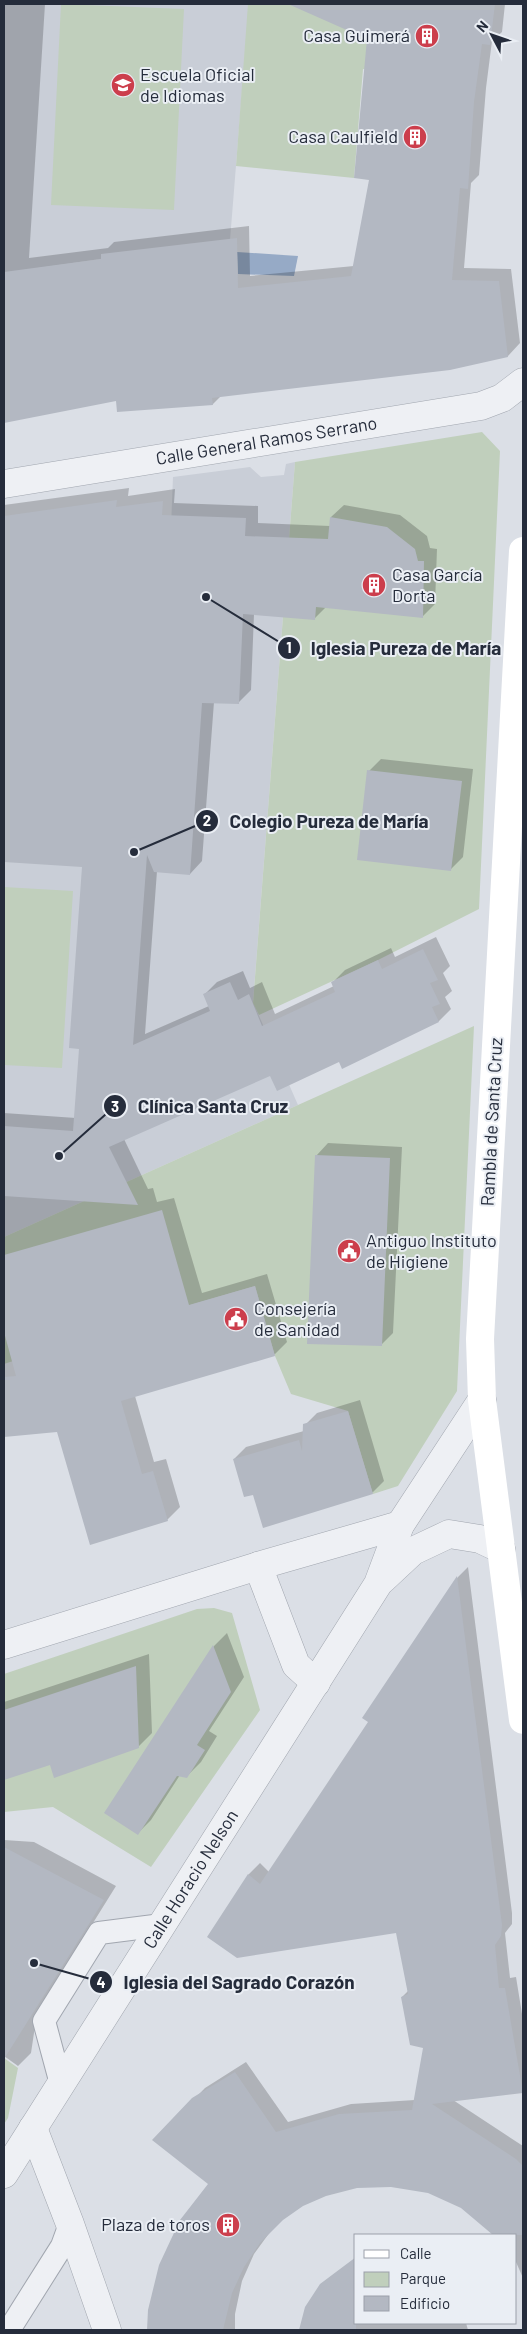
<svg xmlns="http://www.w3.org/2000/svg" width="527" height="2334" font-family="Barlow,sans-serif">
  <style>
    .built { fill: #c9ced7 }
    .green { fill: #c0cfbc }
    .water { fill: #96aac6 }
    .shadow { fill: #0003 }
    .building { fill: #b3b8c2 }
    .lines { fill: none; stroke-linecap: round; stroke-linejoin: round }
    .service-casing { stroke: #a1a6af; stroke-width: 24 }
    .minor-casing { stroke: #a1a6af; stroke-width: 29 }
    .service { stroke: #eef0f4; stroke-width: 22 }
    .minor { stroke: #eef0f4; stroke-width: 28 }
    .secondary { stroke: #fff; stroke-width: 28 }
    .labels { text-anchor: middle; stroke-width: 4; stroke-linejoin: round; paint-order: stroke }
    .poi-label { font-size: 18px; fill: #252c3b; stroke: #eaeef4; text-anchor: start }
    .street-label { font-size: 18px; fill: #252c3b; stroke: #eaeef4 }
    .leader { fill: none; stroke: #252c3b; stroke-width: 2 }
    .callout-dot { fill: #252c3b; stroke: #eaeef4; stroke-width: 2 }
    .mark-label { font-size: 15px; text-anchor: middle; font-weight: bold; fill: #fff }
    .callout-label { font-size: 19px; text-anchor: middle; font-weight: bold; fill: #252c3b; stroke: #eaeef4; stroke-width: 4; stroke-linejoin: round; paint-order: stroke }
  </style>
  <rect width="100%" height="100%" fill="#dbdfe6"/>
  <path class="built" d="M4,4H249L230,240L4,273Z
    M295,462L253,1002L298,1105L4,1237V690L164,700L173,477L250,467L261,477L284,475L286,464Z"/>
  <path class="green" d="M61,4L184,9L174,210L51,205Z
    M248,4H345L344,28L389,48L387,72L363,69L354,178L236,166Z
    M482,432L500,451L479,909L378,960L259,1015L253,1003L295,462Z
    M4,887L73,891L62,1068L4,1065Z
    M474,1026L457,1391L398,1486L373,1494L348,1411L291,1394L275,1356L255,1286L129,1323L4,1364V1237Z
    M214,1608L232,1613L260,1710L151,1867L53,1807L4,1812V1674L197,1609Z
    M4,2058L18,2068L8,2118L4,2124Z"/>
  <path class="water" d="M237,252L298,256L294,276L238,274Z"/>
  <path class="shadow" d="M4,4H45L29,258L108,248L114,242L249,226L250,276L354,266L370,178L369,38L345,27L346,4H505L502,32L492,41L486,88L479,175L471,183L464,268L511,269L520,343L508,356L221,396L213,404L117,400L4,422Z
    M129,488L128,496L175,489L174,503L258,506V523L330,526L331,517L344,505L400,515L427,536L430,548L437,549L435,604L422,617L326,607L315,618L254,614L251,690L238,703L214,702L202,861L190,874L157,871L145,1034L209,1006L204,995L217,982L243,971L250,988L262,982L275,1014L334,986L332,983L345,970L391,948L395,957L436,937L450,966L443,973L452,991L445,997L451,1009L439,1021L339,1060L271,1074L124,1139L148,1189L153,1188L157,1202L174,1198L202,1293L267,1274L287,1342L274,1355L135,1396L154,1462L166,1459L180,1507L167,1520L58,1431L4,1436V1113L76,1118L80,1048L83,866L4,861V505Z
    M381,759L473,769L463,857L451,869L369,771Z
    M328,1143L402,1147L393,1333L381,1345L316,1156Z
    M360,1400L384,1481L372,1493L234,1459L246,1447L304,1431L305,1425L317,1413Z
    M468,1567L512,1913V1924L505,1933L510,1978L516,1977L523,2020V2091L453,2100L523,2146V2278L516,2262V2235H495L461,2207L429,2192L392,2185L356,2187L325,2194L302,2205L283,2219L270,2232L254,2254L242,2281L235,2314V2330H148L149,2310L210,2183L154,2140L205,2088L246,2062L288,2122L351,2104L415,2100L424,2047L402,1997L408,1991L397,1932L209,1937L249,1874L260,1863L269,1872L369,1722L364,1718L458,1577Z
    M227,1633L244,1677L209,1731L217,1736L201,1762L187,1776L180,1775L151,1820L138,1833L106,1813L214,1646Z
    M149,1654L152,1733L138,1747L51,1763L4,1779V1702Z
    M4,1840L34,1842L116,1886L37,2013L31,2053L18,2066L4,2056Z
    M306,2308L356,2323H466L468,2330H301Z"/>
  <path class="building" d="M288,4H495L490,45L482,44L474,102L468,189L460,188L452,280L499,281L508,357L450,370L212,398L213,405L117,412L116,401L4,423V272L101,259V254L237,238L238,288L351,276L369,180L354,178L367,39Z
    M117,500L116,507L163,501L162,515L246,518L245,536L328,539L330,517L387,527L415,549L418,561H424L423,618L316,607L315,620L243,614L239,704L202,703L190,875L154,872L147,855L133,1045L210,1011L203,994L230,982L238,1000L249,994L262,1026L335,992L331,982L378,960L382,969L423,949L438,980L430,983L440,1004L432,1007L439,1022L342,1069L339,1062L277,1091L270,1076L109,1147L138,1205L4,1196V1126L73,1131L79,1049L69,1048L82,867L4,862V516Z
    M367,770L462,781L451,871L357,860Z
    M315,1155L390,1158L382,1346L307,1344Z
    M162,1210L189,1305L255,1286L275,1356L121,1401L142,1474L153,1471L168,1521L90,1545L57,1432L4,1437V1377L16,1376L4,1332V1255Z
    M348,1411L373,1494L263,1528L253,1495L244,1497L233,1459L299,1440L302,1451L303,1424Z
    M457,1576L502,1925L501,1936L495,1945L499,1988H505L523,2093L432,2104L516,2159L523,2166V2235H493L461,2208L428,2193L391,2187L357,2188L326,2196L303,2206L283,2220L260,2243L244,2267L232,2293L223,2330H147L148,2310L159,2265L180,2220L208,2184L152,2140L192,2098L235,2072L276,2132L339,2114L412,2110L423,2048L410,2045L401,1997L408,1994L396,1933L237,1958L207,1937L248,1874L260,1884L368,1722L362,1718Z
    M213,1645L231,1692L197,1745L205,1750L187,1778L177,1776L138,1835L104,1813Z
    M136,1666L139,1748L54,1778L50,1765L4,1780V1710Z
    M4,1847L104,1900L4,2059Z
    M356,2257V2330H299L305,2307L320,2284Z"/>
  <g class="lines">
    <g class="service-casing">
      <path id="service" d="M61,2084L44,2021L99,1933L162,1925
        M9,2330L62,2246L70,2224"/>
    </g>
    <g class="minor-casing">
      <g id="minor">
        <path id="s1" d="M4,484L481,406L502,398L523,382"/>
        <path d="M258,1566L296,1665L316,1683"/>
        <path d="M383,1579L413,1551L449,1534L480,1539L501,1549"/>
        <path d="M4,1645L258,1566L400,1525"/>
        <path d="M33,2128L70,2224L107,2330"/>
        <path id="s2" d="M4,2174L378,1584L400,1525L482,1400"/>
      </g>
    </g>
    <use href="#service" class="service"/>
    <use href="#minor" class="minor"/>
    <path class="secondary" d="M523,551L480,1339L482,1400L523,1720"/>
  </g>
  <defs>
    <g id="building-disc" transform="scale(1.25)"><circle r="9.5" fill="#cc3e4c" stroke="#eaeef4"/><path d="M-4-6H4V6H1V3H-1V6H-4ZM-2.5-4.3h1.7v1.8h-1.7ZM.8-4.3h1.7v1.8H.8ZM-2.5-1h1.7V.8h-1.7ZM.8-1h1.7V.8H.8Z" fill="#fff"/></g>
    <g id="university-disc" transform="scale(1.25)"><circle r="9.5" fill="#cc3e4c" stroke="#eaeef4"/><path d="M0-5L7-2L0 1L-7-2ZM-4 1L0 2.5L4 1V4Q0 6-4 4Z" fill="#fff"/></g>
    <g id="civic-disc" transform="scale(1.25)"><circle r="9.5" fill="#cc3e4c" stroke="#eaeef4"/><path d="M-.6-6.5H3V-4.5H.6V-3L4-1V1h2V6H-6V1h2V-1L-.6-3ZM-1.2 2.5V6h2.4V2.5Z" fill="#fff"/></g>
  </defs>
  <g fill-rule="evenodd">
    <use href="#building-disc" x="427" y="36"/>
    <use href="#university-disc" x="123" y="85"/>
    <use href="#building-disc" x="415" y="137"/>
    <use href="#building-disc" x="374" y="585"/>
    <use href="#civic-disc" x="349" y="1251"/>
    <use href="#civic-disc" x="236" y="1319"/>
    <use href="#building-disc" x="228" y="2225"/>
  </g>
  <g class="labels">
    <g class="poi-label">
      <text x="410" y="42" text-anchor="end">Casa Guimerá</text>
      <text x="140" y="81">Escuela Oficial<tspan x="140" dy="21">de Idiomas</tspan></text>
      <text x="398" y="143" text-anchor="end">Casa Caulfield</text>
      <text x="392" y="581">Casa García<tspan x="392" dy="21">Dorta</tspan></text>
      <text x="366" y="1247">Antiguo Instituto<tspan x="366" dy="21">de Higiene</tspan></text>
      <text x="254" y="1315">Consejería<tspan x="254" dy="21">de Sanidad</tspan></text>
      <text x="210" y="2231" text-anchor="end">Plaza de toros</text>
    </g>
    <g class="street-label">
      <text dy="6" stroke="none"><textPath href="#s1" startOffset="266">Calle General Ramos Serrano</textPath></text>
      <text transform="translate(492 1122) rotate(-87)" y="6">Rambla de Santa Cruz</text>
      <text dy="6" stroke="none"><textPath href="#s2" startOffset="349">Calle Horacio Nelson</textPath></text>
    </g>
  </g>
  <path class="leader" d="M206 597L289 648M134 852L207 821M59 1156L115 1106M34 1963L101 1982"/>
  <g class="callout-dot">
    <circle cx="206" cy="597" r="5"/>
    <circle cx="134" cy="852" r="5"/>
    <circle cx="59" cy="1156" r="5"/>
    <circle cx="34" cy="1963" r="5"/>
    <circle cx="289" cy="648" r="12"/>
    <circle cx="207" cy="821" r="12"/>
    <circle cx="115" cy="1106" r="12"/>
    <circle cx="101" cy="1982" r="12"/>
  </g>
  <g class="mark-label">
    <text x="289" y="653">1</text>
    <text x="207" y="826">2</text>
    <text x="115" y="1112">3</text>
    <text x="101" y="1988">4</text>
  </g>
  <g class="callout-label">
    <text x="406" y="655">Iglesia Pureza de María</text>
    <text x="329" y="828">Colegio Pureza de María</text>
    <text x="213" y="1113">Clínica Santa Cruz</text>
    <text x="239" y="1989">Iglesia del Sagrado Corazón</text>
  </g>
  <rect width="527" height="2334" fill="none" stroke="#252c3b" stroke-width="10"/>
  <rect x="354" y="2234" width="162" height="90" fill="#eaeef4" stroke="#9ba0aa"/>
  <rect x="364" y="2250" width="25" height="8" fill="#ffffff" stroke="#9ba0aa"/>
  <text x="400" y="2259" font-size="15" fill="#252c3b">Calle</text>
  <rect x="364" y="2272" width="25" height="15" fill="#c0cfbc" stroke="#9ba0aa"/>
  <text x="400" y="2284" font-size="15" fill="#252c3b">Parque</text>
  <rect x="364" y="2296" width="25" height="15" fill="#b3b8c2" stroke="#9ba0aa"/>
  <text x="400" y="2309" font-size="15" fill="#252c3b">Edificio</text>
  <g transform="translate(492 35) rotate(311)" stroke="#eaeef4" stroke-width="4" paint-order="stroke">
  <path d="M0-4L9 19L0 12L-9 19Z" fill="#252c3b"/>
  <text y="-8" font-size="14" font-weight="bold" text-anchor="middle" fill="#252c3b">N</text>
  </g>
</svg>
